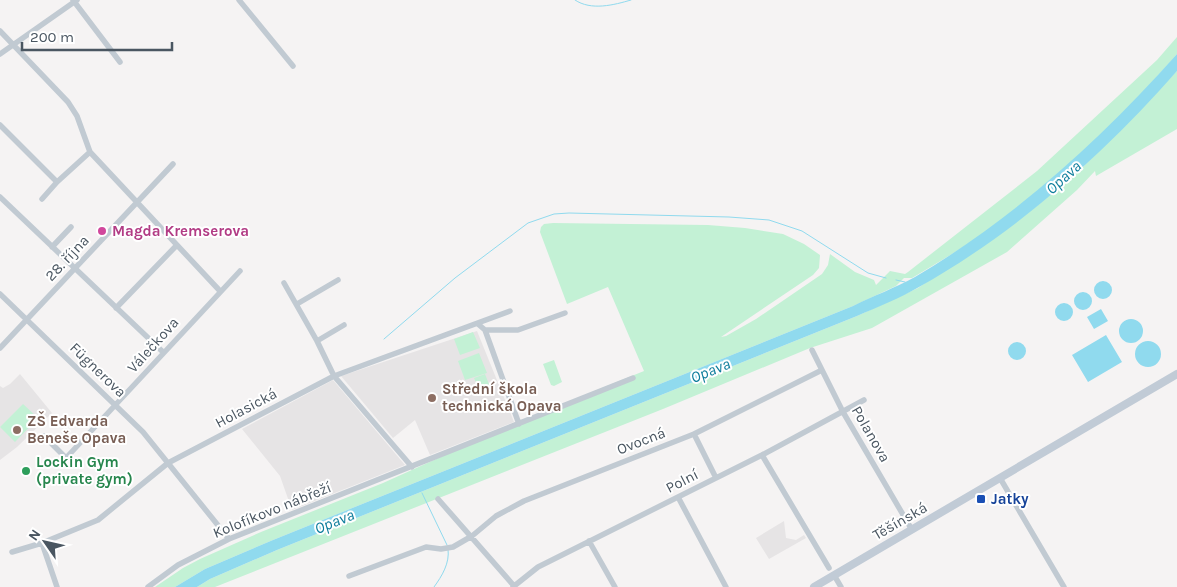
<svg xmlns="http://www.w3.org/2000/svg" width="1177" height="587" font-family="Karla,sans-serif">
  <style>
    .education { fill: #e6e4e5 }
    .green { fill: #c3f1d5 }
    .water { fill: #90daee }
    .lines { fill: none; stroke-linecap: round; stroke-linejoin: round }
    .stream { stroke: #90daee; stroke-width: 1 }
    .street { stroke: #c1cad2; stroke-width: 5.5 }
    .secondary { stroke: #c1cbd6; stroke-width: 8 }
    .hotel-dot { fill: #d1479c; stroke: #fff; stroke-width: 2 }
    .education-dot { fill: #8d6e63; stroke: #fff; stroke-width: 2 }
    .leisure-dot { fill: #2e9e5b; stroke: #fff; stroke-width: 2 }
    .transit-dot { fill: #1a4fb4; stroke: #fff; stroke-width: 2 }
    .labels { text-anchor: middle; stroke-width: 4; stroke-linejoin: round; paint-order: stroke }
    .hotel-label { font-size: 15px; font-weight: bold; fill: #b23c85; stroke: #fff; text-anchor: start }
    .street-label { font-size: 15px; fill: #4a5661; stroke: #fff }
    .education-label { font-size: 15px; font-weight: bold; fill: #785e54; stroke: #fff; text-anchor: start }
    .leisure-label { font-size: 15px; font-weight: bold; fill: #27864d; stroke: #fff; text-anchor: start }
    .transit-label { font-size: 15px; font-weight: bold; fill: #164399; stroke: #fff; text-anchor: start }
    .water-label { font-size: 16px; font-style: italic; fill: #0c7c9b; stroke: #fff }
  </style>
  <rect width="100%" height="100%" fill="#f5f3f3"/>
  <path class="education" d="M477,331L514,422L430,455L415,420L393,438L341,376Z
    M20,374L52,413L17,447L0,460V386L3,388L10,384Z
    M333,380L405,465L292,510L280,476L242,429Z
    M784,521L786,538L796,540L804,535L806,538L769,559L756,538Z"/>
  <path class="green" d="M1177,37V54C1120,120 1050,189 977,238C956,252 934,265 912,278H904L896,286L853,306L273,540L205,569L175,587H155L183,568L200,559L261,532L383,483L516,423L644,371L608,287L567,304L540,232L541,227L544,224L553,223L708,225L745,228L783,234L804,244L820,255L819,268L813,275L721,337L726,336L756,319L822,274L828,265L830,254L855,272L874,280L876,285L890,271L905,274L908,272L1037,171L1157,60Z
    M1177,71V129L1096,176L1095,171L1077,190L1007,252L872,328L810,348L663,409L215,587H197L210,579L277,550L857,316L918,288L1037,206L1084,166Z
    M473,332L480,348L460,355L454,339Z
    M479,353L487,373L465,380L458,361Z
    M554,360L562,382L554,386L551,385L543,364Z
    M485,374L492,392L482,396L474,378Z
    M23,404L38,418L15,442L0,427Z"/>
  <path class="water" d="M1177,54V71C1103,155 1017,232 919,287C900,298 878,307 857,316L277,550L210,579L197,587H175L205,569L273,540L853,306C873,296 895,288 915,277C1015,218 1100,140 1177,54Z
    M1094 290a9 9 0 1 1 18 0a9 9 0 1 1-18 0Z
    M1074 301a9 9 0 1 1 18 0a9 9 0 1 1-18 0Z
    M1055 312a9 9 0 1 1 18 0a9 9 0 1 1-18 0Z
    M1101,309L1108,321L1094,329L1087,317Z
    M1119 331a12 12 0 1 1 24 0a12 12 0 1 1-24 0Z
    M1106,335L1122,362L1088,382L1072,355Z
    M1135 354a13 13 0 1 1 26 0a13 13 0 1 1-26 0Z
    M1008 351a9 9 0 1 1 18 0a9 9 0 1 1-18 0Z"/>
  <g class="lines">
    <path class="stream" d="M575,0C591,11 614,5 631,0
      M896,280L905,282
      M384,339L455,278L528,223L554,214L569,213L729,217L769,220L802,231L868,273L886,278
      M422,493L447,545
      M434,587C442,576 450,563 448,549"/>
    <path class="street" d="M73,0L120,62
      M239,0L293,66
      M0,31L68,102L77,116L90,152L220,291
      M0,54L77,0
      M0,125L57,182
      M0,197L163,352
      M42,199L57,182L90,152
      M52,247L71,227
      M284,283L317,341L334,376L412,467
      M0,294L143,432L229,539
      M297,304L338,280
      M116,308L176,246
      M478,324L485,330L519,424
      M485,330H518L565,313
      M317,341L344,325
      M0,348L173,164
      M812,350L843,412L912,530
      M694,434L716,478
      M44,436L66,458L240,271
      M762,455L829,568
      M1000,478L1064,587
      M678,497L726,587
      M438,499L515,587
      M589,541L615,587
      M42,543L57,587
      M12,552L42,543L98,520L168,463L334,376L510,311
      M834,575L841,587
      M349,576L426,547L441,549L453,547L472,536L496,516L524,501L694,434L822,370
      M148,587L178,565L229,539L633,378
      M513,587L538,567L762,455L864,400"/>
    <path class="secondary" d="M814,587L1177,374"/>
  </g>
  <circle class="hotel-dot" cx="102" cy="231" r="5"/>
  <g class="education-dot">
    <circle cx="432" cy="398" r="5"/>
    <circle cx="17" cy="430" r="5"/>
  </g>
  <circle class="leisure-dot" cx="26" cy="471" r="5"/>
  <rect class="transit-dot" x="976" y="494" width="10" height="10" rx="2.5"/>
  <g class="labels">
    <g class="hotel-label">
      <text x="112" y="236">Magda Kremserova</text>
    </g>
    <g class="street-label">
      <text transform="translate(67 258) rotate(-47)" y="5">28. října</text>
      <text transform="translate(153 345) rotate(-48)" y="5">Válečkova</text>
      <text transform="translate(98 370) rotate(44)" y="5">Fügnerova</text>
      <text transform="translate(246 408) rotate(-28)" y="5">Holasická</text>
      <text transform="translate(871 434) rotate(60)" y="5">Polanova</text>
      <text transform="translate(641 441) rotate(-21)" y="5">Ovocná</text>
      <text transform="translate(682 481) rotate(-27)" y="5">Polní</text>
      <text transform="translate(272 510) rotate(-22)" y="5">Kolofíkovo nábřeží</text>
      <text transform="translate(900 521) rotate(-30)" y="5">Těšínská</text>
    </g>
    <g class="education-label">
      <text x="442" y="394">Střední škola<tspan x="442" dy="17">technická Opava</tspan></text>
      <text x="27" y="426">ZŠ Edvarda<tspan x="27" dy="17">Beneše Opava</tspan></text>
    </g>
    <g class="leisure-label">
      <text x="36" y="467">Lockin Gym<tspan x="36" dy="17">(private gym)</tspan></text>
    </g>
    <g class="transit-label">
      <text x="991" y="504">Jatky</text>
    </g>
    <g class="water-label">
      <text transform="translate(1063 177) rotate(-42)" y="6">Opava</text>
      <text transform="translate(710 370) rotate(-22)" y="6">Opava</text>
      <text transform="translate(334 521) rotate(-22)" y="6">Opava</text>
    </g>
  </g>
  <g transform="translate(45 542) rotate(304)" stroke="#ffffff" stroke-width="4" paint-order="stroke">
  <path d="M0-4L9 19L0 12L-9 19Z" fill="#4a5661"/>
  <text y="-8" font-size="14" font-weight="bold" text-anchor="middle" fill="#4a5661">N</text>
  </g>
  <path d="M22 42v8h150v-8" fill="none" stroke="#4a5661" stroke-width="2.5"/>
  <text x="30" y="42" font-size="15" fill="#4a5661" stroke="#ffffff" stroke-width="4" paint-order="stroke">200 m</text>
</svg>
